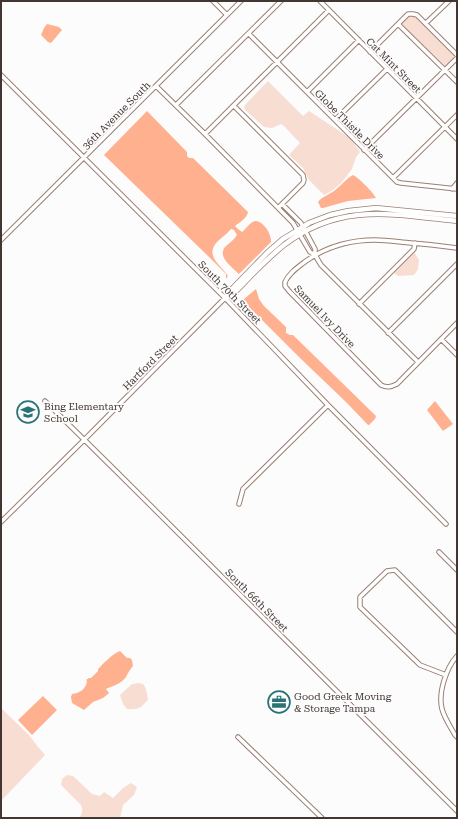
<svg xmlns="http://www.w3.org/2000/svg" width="458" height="819" font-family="'Roboto Serif',serif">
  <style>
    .green { fill: #f7ddd2 }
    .water { fill: #feb08f }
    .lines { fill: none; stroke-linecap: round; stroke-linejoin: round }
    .minor-casing { stroke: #9a7f74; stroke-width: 5.5 }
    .tertiary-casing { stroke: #9a7f74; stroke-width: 6 }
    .minor { stroke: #fff; stroke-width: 3.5 }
    .tertiary { stroke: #fff; stroke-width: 4.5 }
    .labels { text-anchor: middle; stroke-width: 3.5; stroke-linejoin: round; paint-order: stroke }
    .street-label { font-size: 10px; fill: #423632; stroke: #fcfcfc }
    .poi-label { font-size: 10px; fill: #423632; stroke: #fcfcfc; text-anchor: start }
  </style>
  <rect width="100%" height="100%" fill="#fcfcfc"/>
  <path class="green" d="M412,15L416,17L454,54V57L446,66L442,65L403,26L402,22L409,16Z
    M268,81L303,116L309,111L350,138L360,152L356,157L352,169L342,182L333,190L324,195L309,180L303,168L289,155L300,143L284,126L281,124L272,128L264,127L245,110L244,108L245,105Z
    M413,252H414L419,260L418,269L414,275L398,276L394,273Z
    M138,683L143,684C147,689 147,694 148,700C140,708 139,710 127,709L123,704L120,695L132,684Z
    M1,708L29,735L38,747L45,755L1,801Z
    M67,775L73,776L92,794L100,796L104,792L113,798L123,788L131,783L137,787L134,795L123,805L120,818H78C83,814 83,810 81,805L61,785L62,779Z"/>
  <path class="water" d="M47,24L59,27L62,30L51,43L48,42L41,35L44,28Z
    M147,111L187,152V156L189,158H193L248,212C247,218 240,222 235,226L238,229L242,232C246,229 250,222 255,221C261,220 269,230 270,236C271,238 271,240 271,242L239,274C232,267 217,257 225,247C229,243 234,240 237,235L234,230L231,229C227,234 222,237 217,242C204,256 222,266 228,276L226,279V274L208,256L104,155Z
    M353,175C359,178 373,192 376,198L348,201L323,208H321L318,202C321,198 324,197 329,194C338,190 344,180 353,175Z
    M256,289L259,299L264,306L286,327V333L290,335H293L376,416L375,419L369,425H368L347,403L300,358L244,302V299Z
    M435,401L453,424L443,431L427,410Z
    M120,651L127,658H130L132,660L133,666C130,669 128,673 126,677C122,683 113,686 106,689L109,693L103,698L93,702L84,710L72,703L71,697L72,694C80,693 86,689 87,681L86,680L89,678H91L98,671V669C104,663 112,654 120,651Z
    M43,696L57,710L32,735L18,720Z"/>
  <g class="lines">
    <g class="minor-casing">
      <path id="minor" d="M213,1L227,15
        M320,1L457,139
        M426,23L449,1
        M398,24L457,82
        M249,34L397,182L401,183L457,189
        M370,52L408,14H413L417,15L457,55
        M1,75L225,298L328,405L446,524
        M156,86L205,134L293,223L310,252L315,255L321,265L418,362
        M307,92L359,40
        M176,105L281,1
        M234,106L303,175L304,180L303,183L278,208
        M335,120L387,69
        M205,134L329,10
        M364,150L457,58
        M393,178L457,115
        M452,189L457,183
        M282,204L301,223L315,249V255
        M1,240L241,1
        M457,248C442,246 427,244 411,243C399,242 387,240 375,240C351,240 326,247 306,261C298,267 289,273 285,282V286L289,291L381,385C387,388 391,387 397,384L457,323
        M359,304L414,249L415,243
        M388,333L457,264
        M441,339L457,355
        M45,401L120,475L457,811
        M239,504L243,489L328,405
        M1,522L84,440L225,298
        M439,552L457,570
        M457,656C446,668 438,693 442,709C444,717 451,728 455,735L457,737
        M446,675L420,665L360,607V597L387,571L395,570L457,632
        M238,737L322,818"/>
    </g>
    <g class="tertiary-casing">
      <path id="tertiary" d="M225,298L230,291L268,252L283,239L298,230L309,223L330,215L348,211L376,208L457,216
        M225,298L233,294C249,278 265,260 284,245C339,202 393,214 457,221"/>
    </g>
    <use href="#minor" class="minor"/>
    <use href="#tertiary" class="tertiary"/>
  </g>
  <defs>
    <g id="school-ring" transform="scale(1.15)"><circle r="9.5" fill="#fcfcfc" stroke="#297376" stroke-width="1.5"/><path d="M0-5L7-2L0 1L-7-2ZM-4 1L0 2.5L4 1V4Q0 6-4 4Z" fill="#297376"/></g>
    <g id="office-ring" transform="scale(1.15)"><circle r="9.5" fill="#fcfcfc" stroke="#297376" stroke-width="1.5"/><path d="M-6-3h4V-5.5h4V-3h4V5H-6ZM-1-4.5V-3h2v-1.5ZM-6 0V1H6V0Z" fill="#297376"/></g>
  </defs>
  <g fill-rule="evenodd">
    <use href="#school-ring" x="28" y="412"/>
    <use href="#office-ring" x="279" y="702"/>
  </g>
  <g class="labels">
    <g class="street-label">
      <text transform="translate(394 65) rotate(45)" y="4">Cat Mint Street</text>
      <text transform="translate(116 115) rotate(-45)" y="4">36th Avenue South</text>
      <text transform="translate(350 124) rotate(45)" y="4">Globe Thistle Drive</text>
      <text transform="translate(230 292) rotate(45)" y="4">South 70th Street</text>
      <text transform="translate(325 316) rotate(46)" y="4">Samuel Ivy Drive</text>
      <text transform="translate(150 362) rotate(-45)" y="4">Hartford Street</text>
      <text transform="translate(257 600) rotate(45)" y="4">South 66th Street</text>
    </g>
    <g class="poi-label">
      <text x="44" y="410">Bing Elementary<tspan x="44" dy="12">School</tspan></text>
      <text x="294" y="700">Good Greek Moving<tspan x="294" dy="12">&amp; Storage Tampa</tspan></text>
    </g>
  </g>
  <rect width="458" height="819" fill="none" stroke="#423632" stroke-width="4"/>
</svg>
